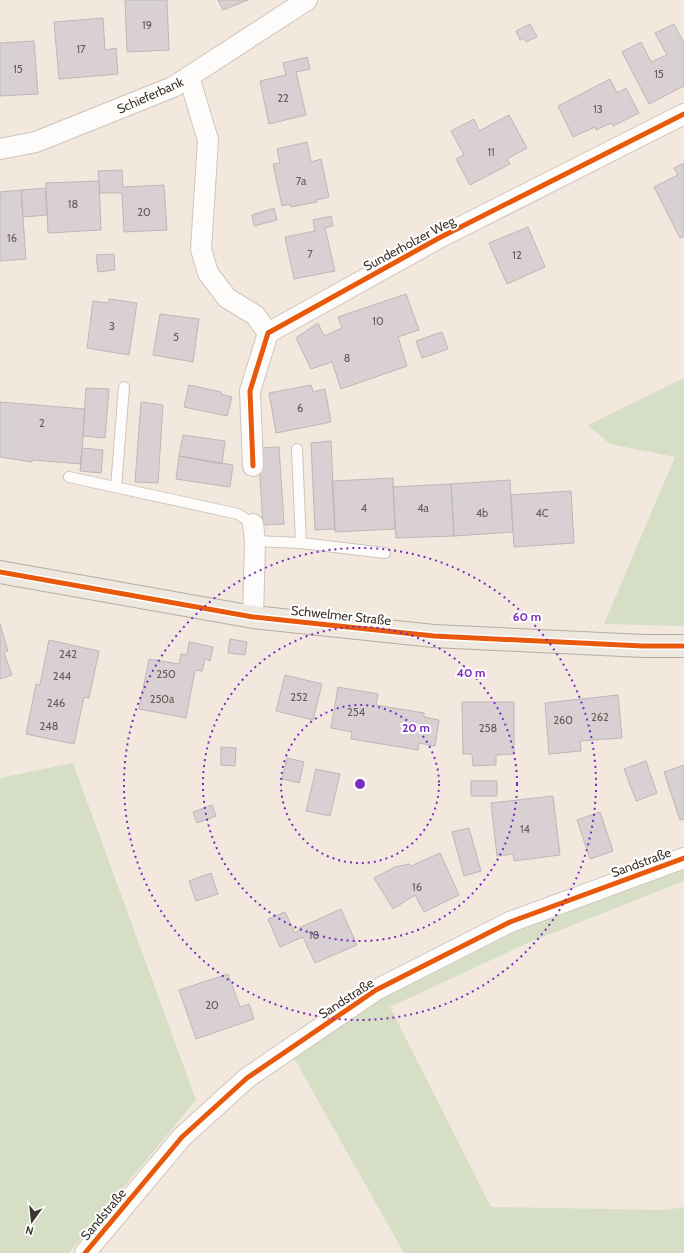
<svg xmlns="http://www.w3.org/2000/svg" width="684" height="1253" font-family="Cabin,sans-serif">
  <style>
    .green { fill: #d6dfc6 }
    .building { fill: #d9d0d3; stroke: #beb7b6 }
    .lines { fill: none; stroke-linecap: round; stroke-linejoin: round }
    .lane-casing { stroke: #cec5bd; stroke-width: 12 }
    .street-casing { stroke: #cec5bd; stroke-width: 22 }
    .primary-casing { stroke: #b8ad9a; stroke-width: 24 }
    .lane { stroke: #fdfcfa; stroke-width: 10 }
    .street { stroke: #fdfcfa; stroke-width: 20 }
    .primary { stroke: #ede9e0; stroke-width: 22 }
    .cycleway-casing { stroke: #fff; stroke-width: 8 }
    .cycleway { stroke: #e8590c; stroke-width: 5 }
    .ring { fill: none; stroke: #7b2cbf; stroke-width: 2; stroke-dasharray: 2 4 }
    .labels { text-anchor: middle; stroke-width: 4; stroke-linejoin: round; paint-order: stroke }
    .number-label { font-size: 11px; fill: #645c56 }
    .street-label { font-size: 13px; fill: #3d352d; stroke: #fff }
    .centre { fill: #7b2cbf; stroke: #fff; stroke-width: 2 }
    .ring-label { font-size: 12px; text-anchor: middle; font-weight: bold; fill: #7b2cbf; stroke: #fff; stroke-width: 4; stroke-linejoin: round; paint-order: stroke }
  </style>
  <rect width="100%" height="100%" fill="#f3e8dd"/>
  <path class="green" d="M684,378V626L604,624L675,457L610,444L588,425Z
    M73,763L196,1100L69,1253H0V778Z
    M684,865V881L530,942L390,1007L491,1207L665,1210L684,1207V1253H404L295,1060L294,1051L369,1005L535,922Z"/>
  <path class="building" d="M125,0H167L169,50L127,52Z
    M218,0H248L223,10Z
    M103,18L105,50L116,48L118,74L59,79L54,22Z
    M530,24L537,37L526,42L524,38L520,40L516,31Z
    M674,24L684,43V86L649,104L622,52L641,42L651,62L667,55L655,33Z
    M34,41L38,94L0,96V43Z
    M307,57L310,69L296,72L306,115L269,124L260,81L286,75L283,63Z
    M610,79L617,93L626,88L639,113L613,126L611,123L596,130L595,127L573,137L558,106Z
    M509,115L527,148L507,159L510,164L470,185L456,159L464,155L451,131L474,119L479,131Z
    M307,142L311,162L321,159L329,197L316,200L317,202L291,207L290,204L282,206L273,164L280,163L277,149Z
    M684,163V236L680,238L654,187L678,175L674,168Z
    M122,170L123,187L164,185L167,230L124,232L122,193H100L98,171Z
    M99,181L101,230L48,233L46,183Z
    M45,188L47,215L23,217L21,190Z
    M21,190L26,259L0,261V192Z
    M274,208L277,220L254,226L252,215Z
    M331,216L333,226L325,228L335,271L294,279L285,237L315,231L313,220Z
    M528,227L545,267L507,284L489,243Z
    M114,254L115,270L98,272L96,255Z
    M406,294L419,330L398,337L407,366L341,389L332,362L311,369L296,338L318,323L324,336L342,328L338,317Z
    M109,299L137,303L129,355L87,348L93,301L109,303Z
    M160,314L199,319L193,362L153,355Z
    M442,332L448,349L422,358L416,341Z
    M189,385L221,392V394L232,397L227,416L184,407Z
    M311,385L313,392L325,389L331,422L276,433L269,393Z
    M86,388L109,389L105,438L83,436Z
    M0,402L85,409L81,464L33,460L32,462L0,457Z
    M141,402L163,405L158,483L135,482Z
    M183,435L225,441L222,464L179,456Z
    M331,441L335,529L315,530L311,443Z
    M279,447L284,524L263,525L258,448Z
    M82,448L103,450L101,473L80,471Z
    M179,456L233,465L230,487L176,479Z
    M393,478L395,529L335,532L332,481Z
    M510,480L513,532L454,536L451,484Z
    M451,484L454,536L396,538L393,487Z
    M571,491L574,543L514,547L511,495Z
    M0,624L8,651L4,653L12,675L0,679Z
    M230,639L247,642L245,655L228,653Z
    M49,640L99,651L89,698L84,697L74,744L26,734L36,684L40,685Z
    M189,642L213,647L210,661L205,659L202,671L195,670L186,718L139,709L149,659L179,664L181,654L187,655Z
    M285,675L322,684L313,720L276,711Z
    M338,687L378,694L376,705L424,713V717L439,720L435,746L419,743L418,750L351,739L352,732L331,728Z
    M618,695L622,738L580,741L581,751L549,754L545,703Z
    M462,702H514V754L496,755V765L473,766L472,754H463Z
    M221,747L236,748L235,766L221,765Z
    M287,758L304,762L299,783L282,779Z
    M646,761L657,793L636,801L624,769Z
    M684,765V819L680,820L664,772Z
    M316,769L340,774L330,816L306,811Z
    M471,781H497V796H471Z
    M553,796L560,855L514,861L513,854L497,856L491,803Z
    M212,805L216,816L197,823L193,812Z
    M600,812L613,851L590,859L577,820Z
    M469,828L481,871L464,876L452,832Z
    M440,853L459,895L424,912L415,895L393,909L374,878L395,867L409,864L411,866Z
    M211,873L218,894L196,901L189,881Z
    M341,909L357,945L315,963L303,937L280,947L268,919L285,912L295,933L300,930L299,928Z
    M228,974L240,1007L249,1004L254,1019L196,1039L179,990Z"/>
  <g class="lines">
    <g class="lane-casing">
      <path id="lane" d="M297,449L301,543
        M69,477L238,514L253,524
        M116,487L124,387
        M255,541L301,543L385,553"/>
    </g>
    <g class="street-casing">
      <path id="street" d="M189,77L208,140L201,249L208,273L227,298L255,315L268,333
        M0,149L36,142L173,87L307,0
        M253,466L250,391L268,333L439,238L684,114
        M253,617L255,541L253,524
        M85,1253L182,1137L247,1078L376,990L510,922L684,858"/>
    </g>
    <g class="primary-casing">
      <path id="primary" d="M0,572L253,617L348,627L434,636L643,646H684"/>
    </g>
    <use href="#lane" class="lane"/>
    <use href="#street" class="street"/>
    <use href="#primary" class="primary"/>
    <g class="cycleway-casing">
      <path id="cycleway" d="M253,466L250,391L268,333L439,238L684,114
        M0,572L253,617L348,627L434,636L643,646H684
        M85,1253L182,1137L247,1078L376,990L510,922L684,858"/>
    </g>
    <use href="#cycleway" class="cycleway"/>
  </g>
  <g class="ring">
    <circle cx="360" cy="784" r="79"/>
    <circle cx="360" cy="784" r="157"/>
    <circle cx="360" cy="784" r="236"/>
  </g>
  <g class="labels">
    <g class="number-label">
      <text x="147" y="29">19</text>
      <text x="81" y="53">17</text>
      <text x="18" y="73">15</text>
      <text x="659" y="78">15</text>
      <text x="283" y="102">22</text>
      <text x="598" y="113">13</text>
      <text x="491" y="156">11</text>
      <text x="301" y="185">7a</text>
      <text x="73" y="208">18</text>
      <text x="144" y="216">20</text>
      <text x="12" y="242">16</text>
      <text x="310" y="258">7</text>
      <text x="517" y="259">12</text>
      <text x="378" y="325">10</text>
      <text x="112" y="330">3</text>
      <text x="176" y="341">5</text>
      <text x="347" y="362">8</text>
      <text x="300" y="412">6</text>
      <text x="42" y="427">2</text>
      <text x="364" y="512">4</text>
      <text x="423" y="512">4a</text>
      <text x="482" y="517">4b</text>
      <text x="542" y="517">4C</text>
      <text x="68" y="658">242</text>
      <text x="166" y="678">250</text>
      <text x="62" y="680">244</text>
      <text x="299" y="701">252</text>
      <text x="162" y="703">250a</text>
      <text x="56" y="707">246</text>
      <text x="356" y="716">254</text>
      <text x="600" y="721">262</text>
      <text x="563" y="724">260</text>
      <text x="49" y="730">248</text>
      <text x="488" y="732">258</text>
      <text x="525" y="833">14</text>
      <text x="417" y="891">16</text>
      <text x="314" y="939">18</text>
      <text x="212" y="1009">20</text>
    </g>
    <g class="street-label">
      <text transform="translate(150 95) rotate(-24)" y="5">Schieferbank</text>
      <text transform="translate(409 243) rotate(-28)" y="5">Sunderholzer Weg</text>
      <text transform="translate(341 615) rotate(6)" y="5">Schwelmer Straße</text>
      <text transform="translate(641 862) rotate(-20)" y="5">Sandstraße</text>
      <text transform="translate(346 998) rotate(-33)" y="5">Sandstraße</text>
      <text transform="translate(103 1214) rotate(-50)" y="5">Sandstraße</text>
    </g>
  </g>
  <circle cx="360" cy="784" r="6" class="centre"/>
  <g class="ring-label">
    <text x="527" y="621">60 m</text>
    <text x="471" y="677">40 m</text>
    <text x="416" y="732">20 m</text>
  </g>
  <g transform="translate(32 1221) rotate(195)" stroke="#ffffff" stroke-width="3" paint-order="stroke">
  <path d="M0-3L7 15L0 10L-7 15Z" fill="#3d352d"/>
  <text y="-6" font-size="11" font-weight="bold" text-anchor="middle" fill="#3d352d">N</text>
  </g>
</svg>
